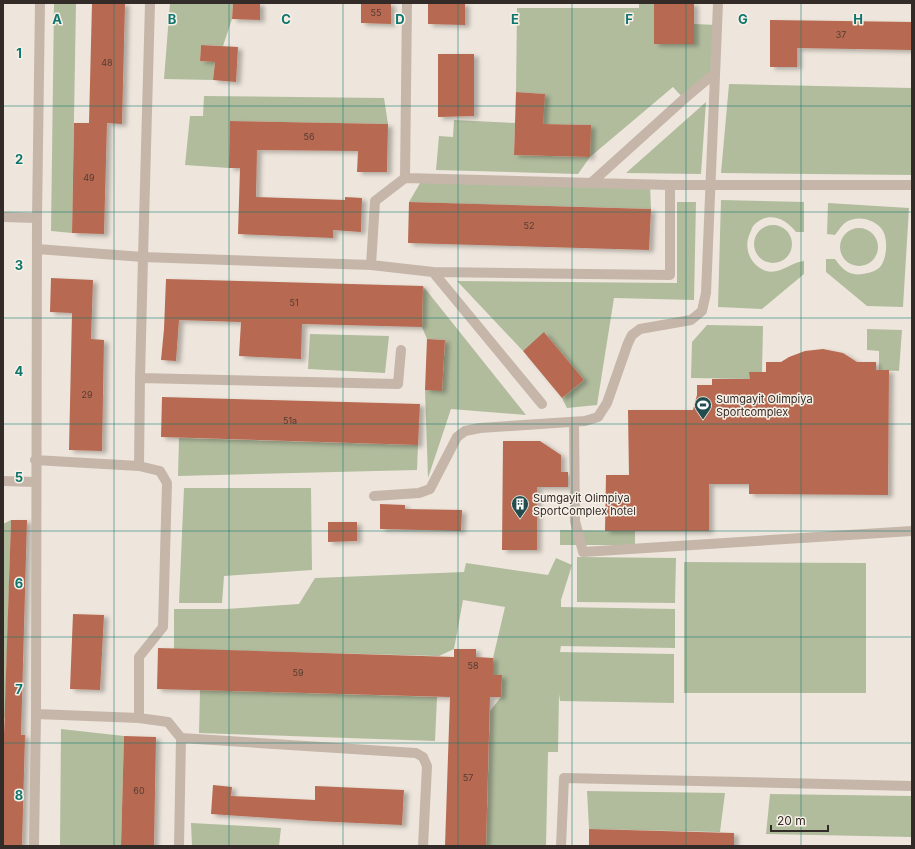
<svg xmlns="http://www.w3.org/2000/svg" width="915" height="849" font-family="Inter,sans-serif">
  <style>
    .green { fill: #b1bc9d }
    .building { fill: #b76a51; filter: url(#shadow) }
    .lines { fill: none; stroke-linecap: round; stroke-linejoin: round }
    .lane { stroke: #c5b6a9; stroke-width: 10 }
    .grid { fill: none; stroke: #0f766e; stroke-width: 1; stroke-opacity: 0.55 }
    .labels { text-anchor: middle; stroke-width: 3; stroke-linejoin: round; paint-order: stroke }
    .number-label { font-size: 9px; fill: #543b32 }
    .poi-label { font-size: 11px; fill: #332b28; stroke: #f7f0e7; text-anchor: start }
    .grid-label { font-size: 13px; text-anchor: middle; font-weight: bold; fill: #0f766e; stroke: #f7f0e7; stroke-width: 3; stroke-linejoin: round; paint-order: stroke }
  </style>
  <defs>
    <filter id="shadow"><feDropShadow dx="4.5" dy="2.5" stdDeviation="2" flood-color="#0004"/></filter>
  </defs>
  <rect width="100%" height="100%" fill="#eee6dc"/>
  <path class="green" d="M54,3H76L72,233L51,231Z
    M170,3H233L232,19L223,46L201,45L200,61L215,62L213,80L164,79Z
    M639,3H654V44H694V24L717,25L715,73L684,99L673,87L590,157L578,174L436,170L439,136L453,137L454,120L515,123L514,155L590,157V125L542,124L544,94L516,92L517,8H639Z
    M729,84L912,88V175L721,173Z
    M204,96L384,98L388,124L230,121L229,168L185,165L190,116H203Z
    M706,102L701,174L626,173Z
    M423,178L650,184L651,209L409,202Z
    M721,200L804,202V232H796C785,218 768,211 754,225C752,227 751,231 750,233C743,248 750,265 766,271C780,275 791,262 804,261V274L762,309L718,307Z
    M677,202H696L694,300L614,298L597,405L567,408L562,398L584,380L545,333L523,351L457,281L677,283Z
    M828,203L909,208L903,307L867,306L826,272V259H835C843,270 849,276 863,274C869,273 876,271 880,267C887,259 888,240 883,231C877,220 859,215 848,221C842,224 839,230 835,235L827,234Z
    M754 244a19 19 0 1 1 38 0a19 19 0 1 1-38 0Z
    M840 247a19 19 0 1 1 38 0a19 19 0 1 1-38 0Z
    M423,286L526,415L451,409L428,478L425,390H442L445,340L427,339L422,327Z
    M707,325L763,326L762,372H750V379L691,378L692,342Z
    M867,329L902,330L899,371L879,370V351L867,350Z
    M310,334L389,336L385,373L308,369Z
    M179,438L418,445L417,470L178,476Z
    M184,488H311L312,570L224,576L222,603H179Z
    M11,520L5,717L3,718V524Z
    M560,530L635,531V545H560Z
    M577,557L676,558L675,603L577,602Z
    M556,558L572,565L561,600V607L675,609V648L561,646L560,652L674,654V703L560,701L559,694L558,752H548L546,846H486L490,711L501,697L502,675H493V658L505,607L463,600L454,649L439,656L174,649V609H226L299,604L315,578L464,572L466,563L548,575Z
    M684,562L866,563V693H684Z
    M200,690L437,697L435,741L199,733Z
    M61,729L124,736L121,846H60Z
    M587,791L725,793L720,832L589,829Z
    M770,794L912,796L911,837L766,834Z
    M191,823L281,828L279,846H192Z"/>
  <path class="building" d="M92,3H125L122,124L107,123L104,234L72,233L74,123H89Z
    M233,3H260V20L232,19Z
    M361,3H391V24L361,23Z
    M428,3H465V25L428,24Z
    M654,3H694V44H654Z
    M770,20L912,22V50L797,48V67H770Z
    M201,45L238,47L236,82L213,80L215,62L200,61Z
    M438,54H474V116L438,117Z
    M516,92L545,94L543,124L591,125L590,157L514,155Z
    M230,121L388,124L387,172H357L358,151L257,150L256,197L345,200V197L362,198L361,232L333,230V238L238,234L240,168H229Z
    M409,202L651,209L649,250L408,243Z
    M51,278L93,280L91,339L104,340L102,451L69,450L72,313L50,312Z
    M166,279L423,286L422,327L302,324L301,359L239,356L241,322L179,320L176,361L161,360L164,329Z
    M544,332L584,380L562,398L523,351Z
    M427,339L445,340L442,391L425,390Z
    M823,349L843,353L857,362H876V370H889L888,495L749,494V484H709V531H605L606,475H629L628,410H693L697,395V385H712V379H750L749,372H766V362H781L789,357L805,351Z
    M162,397L420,404L418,445L161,437Z
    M503,441H540L561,455V472H568V487H537V550H502Z
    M380,504L405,505V509L462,510L461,531L380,529Z
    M11,520H27L21,735H25L22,846H3V734H4Z
    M328,522H357V541L328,542Z
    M73,614L104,615L100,690L70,689Z
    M158,648L454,657V649H476V657L493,658V675H502L501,697H490L486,846H445L450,697L157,689Z
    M124,736L156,737L154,846H121Z
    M213,785L232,787L231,796L315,800V786L404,790L402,825L314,821L211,814Z
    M589,829L734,833V846H589Z"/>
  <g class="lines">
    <path class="lane" d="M405,178L407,3
      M591,183L684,99L715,73
      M3,217L37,218
      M37,249L143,257L150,3
      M371,265L433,272L542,404
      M433,272L670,275V185
      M401,350L398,384L140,378L143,257L371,265L375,201L405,178L670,185H912
      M574,422L575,521L583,552L912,531
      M35,460L139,466
      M3,481L35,482
      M374,496L419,493L430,489L457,437L465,431L480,428L585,421L598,417L607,403L628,343L632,335L640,329L691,320L702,311L706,293L718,3
      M36,714L139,718L168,722L181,738L179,846
      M139,718V657L163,627L167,483L160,471L139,466L140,378
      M181,738L416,753L423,757L427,766L423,846
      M34,846L36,714L37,218L40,3
      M561,846L564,778L912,786"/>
  </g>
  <path class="grid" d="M114,3V846M229,3V846M343,3V846M458,3V846M572,3V846M686,3V846M801,3V846M3,106H912M3,212H912M3,318H912M3,424H912M3,531H912M3,637H912M3,743H912"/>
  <defs>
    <g id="stadium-pin" transform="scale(0.9)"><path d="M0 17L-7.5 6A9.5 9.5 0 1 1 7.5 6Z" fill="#234c4f" stroke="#f7f0e7"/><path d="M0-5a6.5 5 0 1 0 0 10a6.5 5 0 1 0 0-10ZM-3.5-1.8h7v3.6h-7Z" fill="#fff"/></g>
    <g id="building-pin" transform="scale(0.9)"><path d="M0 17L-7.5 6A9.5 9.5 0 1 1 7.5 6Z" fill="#234c4f" stroke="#f7f0e7"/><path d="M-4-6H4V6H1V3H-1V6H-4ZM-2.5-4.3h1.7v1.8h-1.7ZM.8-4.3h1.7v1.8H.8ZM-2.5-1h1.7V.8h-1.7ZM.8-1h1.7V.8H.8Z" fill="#fff"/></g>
  </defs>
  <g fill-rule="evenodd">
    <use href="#stadium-pin" x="703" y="405"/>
    <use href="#building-pin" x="520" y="504"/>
  </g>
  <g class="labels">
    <g class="number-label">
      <text x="376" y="16">55</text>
      <text x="841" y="38">37</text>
      <text x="107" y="66">48</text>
      <text x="309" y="140">56</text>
      <text x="89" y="181">49</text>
      <text x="529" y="229">52</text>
      <text x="294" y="306">51</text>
      <text x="87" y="398">29</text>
      <text x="290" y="424">51a</text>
      <text x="473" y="669">58</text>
      <text x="298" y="676">59</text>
      <text x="468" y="781">57</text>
      <text x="139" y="794">60</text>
    </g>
    <g class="poi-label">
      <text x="716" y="403">Sumgayit Olimpiya<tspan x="716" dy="13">Sportcomplex</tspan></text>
      <text x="533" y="502">Sumgayit Olimpiya<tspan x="533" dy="13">SportComplex hotel</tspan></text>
    </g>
  </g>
  <g class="grid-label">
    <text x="57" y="24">A</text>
    <text x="172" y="24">B</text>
    <text x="286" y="24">C</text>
    <text x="400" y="24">D</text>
    <text x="515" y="24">E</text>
    <text x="629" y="24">F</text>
    <text x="743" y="24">G</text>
    <text x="858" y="24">H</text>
    <text x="19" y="58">1</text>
    <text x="19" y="164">2</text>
    <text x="19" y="270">3</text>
    <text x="19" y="376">4</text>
    <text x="19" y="482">5</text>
    <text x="19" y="588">6</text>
    <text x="19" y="694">7</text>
    <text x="19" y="800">8</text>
  </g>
  <rect width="915" height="849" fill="none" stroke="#332b28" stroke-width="8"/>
  <path d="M771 825v6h57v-6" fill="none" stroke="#332b28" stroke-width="2"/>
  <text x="777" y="825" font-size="12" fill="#332b28" stroke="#f7f0e7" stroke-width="3" paint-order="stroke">20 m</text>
</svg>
